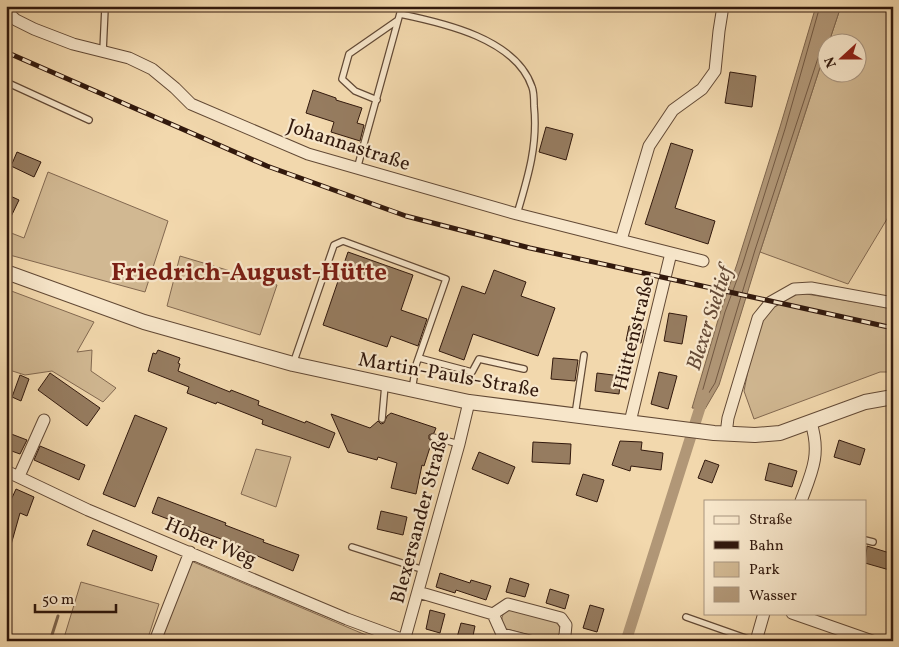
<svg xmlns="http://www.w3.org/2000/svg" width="899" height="647" font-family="Vollkorn,serif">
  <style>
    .green { fill: #d1b892; stroke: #826850 }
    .water { fill: #b19777; stroke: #7e654d }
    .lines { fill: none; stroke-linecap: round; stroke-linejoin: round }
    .shore { stroke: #725842; stroke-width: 1 }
    .stream { stroke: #7e654d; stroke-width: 3 }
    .canal { stroke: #b19777; stroke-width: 11 }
    .building { fill: #967c60; stroke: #32190d }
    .service-casing { stroke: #624935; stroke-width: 8 }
    .minor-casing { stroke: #624935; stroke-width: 13 }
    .tertiary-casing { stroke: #624935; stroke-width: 16 }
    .service { stroke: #f7e6ca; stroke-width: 5.5 }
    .minor { stroke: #f7e6ca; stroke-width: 11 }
    .tertiary { stroke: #f7e6ca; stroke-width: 14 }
    .rail-casing { stroke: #32190d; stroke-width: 5 }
    .rail { stroke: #f7e6ca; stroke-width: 3; stroke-dasharray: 9; stroke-linecap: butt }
    .labels { text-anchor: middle; stroke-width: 4.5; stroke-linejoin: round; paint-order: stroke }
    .street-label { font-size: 20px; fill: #32190d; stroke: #f7e6ca }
    .water-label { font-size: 21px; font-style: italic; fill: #654b37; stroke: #f7e6ca }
    .district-label { font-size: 25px; font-weight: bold; fill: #7a1f14; stroke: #f7e6ca }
  </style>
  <rect width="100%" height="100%" fill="#f2d8ad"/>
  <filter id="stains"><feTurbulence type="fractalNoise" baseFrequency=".004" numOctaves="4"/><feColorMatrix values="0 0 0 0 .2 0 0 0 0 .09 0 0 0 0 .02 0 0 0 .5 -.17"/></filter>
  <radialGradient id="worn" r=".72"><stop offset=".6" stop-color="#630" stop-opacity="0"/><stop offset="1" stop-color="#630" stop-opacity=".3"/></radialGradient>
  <path class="green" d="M841,6H893V209L848,284L760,252L826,49V72H856V42H829Z
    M48,172L168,221L145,292L6,254V231L24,238Z
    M180,256L277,285L260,335L167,306Z
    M6,289L94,322L77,352L92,350L91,371L116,388L103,402L52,371L25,375L6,369Z
    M800,293L893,308V372H880L754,419L744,391L753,345L765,310Z
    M256,449L291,457L276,507L241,494Z
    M191,561L380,641H159Z
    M81,582L159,604L147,641H63Z
    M508,609L556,622L561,629V634L557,640L551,641L503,628C501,619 501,615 508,609Z"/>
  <path class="water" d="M816,6H841L829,42H826V49L760,252L719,385L705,409L692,408L721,310L737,264L780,127Z"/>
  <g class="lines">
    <path class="shore" d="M820,6L785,129L742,266L725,312L701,396L702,399H705L715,383L755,250L819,55L822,52L826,50"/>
    <path class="stream" d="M50,641L58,616"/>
    <path class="canal" d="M626,641L704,395"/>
  </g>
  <path class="building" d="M730,72L756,76L752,107L725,103Z
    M313,90L336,98V100L362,108L357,123L364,125L360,141L331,132L334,122L306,113Z
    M546,127L573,134L566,160L539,152Z
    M671,143L693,150L675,208L715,221L708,244L645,224Z
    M17,152L41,162L34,177L11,166Z
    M6,194L19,200L6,227Z
    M348,252L413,275L401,310L427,319L418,346L391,336L387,347L323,325Z
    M494,270L526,282L521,296L555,308L538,356L473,334L464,360L439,351L462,286L485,294Z
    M669,313L687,316L682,344L664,341Z
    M629,326L644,329L641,343L626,341Z
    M158,350L180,358L178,363L180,364L178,371L230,392L231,390L259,401L258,405L305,423L306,421L335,433L329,448L262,424L263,420L217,402L216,404L187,393L189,387L148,371L153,353L156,354Z
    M553,358L578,360L575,381L551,379Z
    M659,372L677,376L668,409L651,404Z
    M50,373L100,408L87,426L38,390Z
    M597,373L621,376L619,394L595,391Z
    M20,375L29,379L21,401L12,397Z
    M391,413L436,428L434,433L429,435V439L432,441L424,466L422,465L416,494L391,488L397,463L378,457L377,460L348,452L331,414L370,428L378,421L381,424L384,423L387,416Z
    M135,415L167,428L135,507L103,494Z
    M6,432L27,440L20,454L6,449Z
    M839,440L865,449L860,465L834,457Z
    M620,441L642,442L641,450L663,453L661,470L631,466L630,471L612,465Z
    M533,442L571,444L570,464L532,462Z
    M40,446L85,465L79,480L34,460Z
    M479,452L515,467L508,484L472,469Z
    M705,460L719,465L712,483L698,478Z
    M769,463L797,471L792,487L765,480Z
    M583,474L604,480L597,502L576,495Z
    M16,489L34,497L27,516L20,513L9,552L6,551V511Z
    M158,497L226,523L225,525L264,540L263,542L299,555L293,571L229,544V542L152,513Z
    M381,511L407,517L403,535L377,529Z
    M93,530L157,556L152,571L87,545Z
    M867,546L893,554V571L865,563Z
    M440,573L470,583L471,580L491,586L486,600L456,590L455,593L436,587Z
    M510,578L529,584L525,597L506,592Z
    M550,589L569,595L565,609L546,603Z
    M590,605L604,609L597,632L583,628Z
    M430,610L445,614L440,633L426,629Z
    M461,623L475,626L472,641H456Z"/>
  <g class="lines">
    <g class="service-casing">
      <path id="service" d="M400,14C444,23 516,39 532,87C534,92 534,100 534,106C538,145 528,177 517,214
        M103,51L105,8
        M6,82L89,120
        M377,100L355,91L342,79L349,54L398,20
        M6,146L7,145
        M357,169L402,6
        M419,358L472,372L479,359L524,369
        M293,364L334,245L343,241L446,279L416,365L412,390
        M575,415L584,355
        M382,419L385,385
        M433,437L459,444
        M865,540L873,542
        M352,547L424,570
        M686,617L754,641"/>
    </g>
    <g class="minor-casing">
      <path id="minor" d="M6,11L16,20L34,29L73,44L129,58L152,69L175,88L191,104L308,154L517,214L703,261
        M621,240L649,146L673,110L702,89L715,71L719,31L723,6
        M630,422L671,253
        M726,434L728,418L758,318L771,302L794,289L811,288L893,303
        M6,471L88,510L347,619L404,640
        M19,476L44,420
        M801,501C812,472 821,454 811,423
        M418,592L493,614L502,634L530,641
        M792,613L872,641
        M493,614L508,604L561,618L566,625L565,635L562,641
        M155,641L190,552
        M404,641L459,444L469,402
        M756,641L764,613"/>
    </g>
    <g class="tertiary-casing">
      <path id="tertiary" d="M6,272L144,322L293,364L469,402L714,433L755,435L780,433L865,402L893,397"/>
    </g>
    <use href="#service" class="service"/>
    <use href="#minor" class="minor"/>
    <use href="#tertiary" class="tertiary"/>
    <g class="rail-casing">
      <path id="rail" d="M6,52L267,166L406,216L530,248L893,328"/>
    </g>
    <use href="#rail" class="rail"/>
  </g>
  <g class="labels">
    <g class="street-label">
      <text transform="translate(349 144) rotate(18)" y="7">Johannastraße</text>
      <text transform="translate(633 333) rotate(-76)" y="7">Hüttenstraße</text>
      <text transform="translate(449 374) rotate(10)" y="7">Martin-Pauls-Straße</text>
      <text transform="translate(419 517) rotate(-75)" y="7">Blexersander Straße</text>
      <text transform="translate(211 541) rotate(23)" y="7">Hoher Weg</text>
    </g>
    <g class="water-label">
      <text transform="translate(709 318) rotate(-72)" y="7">Blexer Sieltief</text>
    </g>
    <g class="district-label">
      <text x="249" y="280">Friedrich-August-Hütte</text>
    </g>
  </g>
  <rect width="899" height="647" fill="none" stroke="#f2d8ad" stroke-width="25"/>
  <rect x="8" y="8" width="884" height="632" fill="none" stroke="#32190d" stroke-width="2.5"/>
  <rect x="12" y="12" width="874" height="622" fill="none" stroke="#32190d"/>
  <rect x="704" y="500" width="162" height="115" fill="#f7e6ca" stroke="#a8947e"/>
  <rect x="714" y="516" width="25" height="8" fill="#f7e6ca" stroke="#a8947e"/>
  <text x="749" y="524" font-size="15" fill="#32190d">Straße</text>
  <rect x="714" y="541" width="25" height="8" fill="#32190d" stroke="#a8947e"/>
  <text x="749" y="550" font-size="15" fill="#32190d">Bahn</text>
  <rect x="714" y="562" width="25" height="15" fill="#d1b892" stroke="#a8947e"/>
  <text x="749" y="574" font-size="15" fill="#32190d">Park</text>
  <rect x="714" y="587" width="25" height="15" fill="#b19777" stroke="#a8947e"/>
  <text x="749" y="600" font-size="15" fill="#32190d">Wasser</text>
  <g transform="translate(842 58) rotate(249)"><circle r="24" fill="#f7e6ca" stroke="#a8947e"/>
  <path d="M0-4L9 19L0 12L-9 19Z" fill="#8f2418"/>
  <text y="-8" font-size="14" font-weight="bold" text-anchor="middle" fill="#32190d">N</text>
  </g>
  <path d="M35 604v8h81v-8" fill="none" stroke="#32190d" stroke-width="2.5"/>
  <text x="42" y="604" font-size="15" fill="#32190d" stroke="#f7e6ca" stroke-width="4" paint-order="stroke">50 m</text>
  <rect width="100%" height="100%" filter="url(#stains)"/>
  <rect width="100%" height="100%" fill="url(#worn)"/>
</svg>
